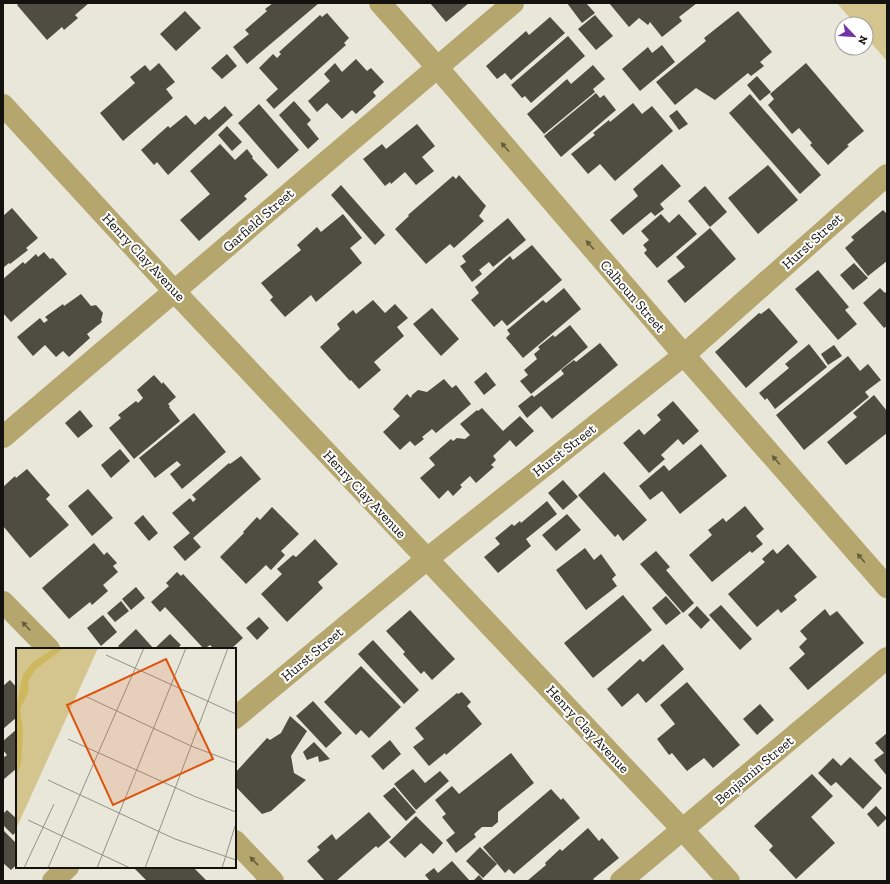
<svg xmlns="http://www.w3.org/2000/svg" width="890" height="884" font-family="'Zilla Slab',serif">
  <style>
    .green { fill: #d3c58d }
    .building { fill: #4f4c42 }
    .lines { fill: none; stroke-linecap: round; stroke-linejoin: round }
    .street { stroke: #b4a66c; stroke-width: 22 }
    .oneway { fill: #645c3d }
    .labels { text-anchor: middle; stroke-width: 4; stroke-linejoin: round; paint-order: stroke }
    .street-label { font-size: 14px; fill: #13120e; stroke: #fff }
    .inset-road { fill: none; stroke: #939188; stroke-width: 1 }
    .view { fill: #dd550c; fill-opacity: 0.15; stroke: #dd550c; stroke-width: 2 }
    .inset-edge { fill: none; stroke: #13120e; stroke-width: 2 }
  </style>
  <rect width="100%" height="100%" fill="#e9e6da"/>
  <path class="green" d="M837,3H887V61L866,37V24H855Z"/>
  <path class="building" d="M19,3H89L75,15L78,18L64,30L62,27L47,40L17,5Z
    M273,3H319L247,64L233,47L249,34L245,30L267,11L265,9Z
    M430,3H469L446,22Z
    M567,3H586L595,13L582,23Z
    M609,3H697L679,17L682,21L662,37L650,22L648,25L639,18L629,27Z
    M185,11L201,28L176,51L160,34Z
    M738,11L772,52L760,62L764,66L751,76L748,73L715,100L696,88L675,105L656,82L706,41L704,38Z
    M327,13L349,38L344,43L346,45L274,109L266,100L278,89L259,68L273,54L277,58L281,54L279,52L320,15L322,17Z
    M595,15L613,36L596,50L578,29Z
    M550,17L565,33L511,80L505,73L497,79L486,66L526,31L529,35Z
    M568,36L585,56L531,103L525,96L522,98L511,85Z
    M662,45L675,62L640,91L622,69L648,47L652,53Z
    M227,54L237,66L222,79L211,68Z
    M356,59L367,71L371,68L384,82L373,92L376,96L356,114L352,110L342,119L327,103L317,112L308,101L330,81L324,74L335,63L342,72Z
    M159,63L175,82L166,89L173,98L123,141L100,113L135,83L130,77L145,65L150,71Z
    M806,63L864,131L847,145L849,146L828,165L810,145L812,143L799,128L792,134L768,105L774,99L770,94Z
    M593,65L605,79L593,89L595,92L544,134L527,114L567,79L571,84Z
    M757,76L771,92L760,101L747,85Z
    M596,93L600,98L604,95L616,110L561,157L544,136Z
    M750,94L821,175L800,194L729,113Z
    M294,101L311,120L307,124L319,139L308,149L279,115Z
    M633,103L642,114L652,106L673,131L615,181L600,164L588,174L571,154L595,135L593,133L609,120L610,122Z
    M259,104L299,150L278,169L238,123Z
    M225,106L233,115L168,175L157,162L154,165L141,150L168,126L170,128L186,115L195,125L205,116L209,120Z
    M677,110L688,124L679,130L669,116Z
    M417,124L435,146L422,157L434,171L416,185L405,172L391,184L390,182L385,186L363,159L382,144L386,149Z
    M227,126L242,142L232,151L218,135Z
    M220,144L235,160L247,149L253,157L252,158L268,175L244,196L247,199L199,241L180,220L210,194L190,171Z
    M662,164L681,186L660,204L664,209L655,216L651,212L623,235L610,220L638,196L633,189Z
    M768,165L798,200L758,234L728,198Z
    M459,175L486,206L479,216L484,221L454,248L450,244L426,264L395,229L409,216L408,215L453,176L456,179Z
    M341,185L385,235L375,245L331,195Z
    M705,186L727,212L710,227L688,201Z
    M12,208L38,238L26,248L28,250L10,264L9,263L3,268V216Z
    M883,210L886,213L887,212V261L868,276L845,248L854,240L851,237Z
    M343,214L362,238L350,248L362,263L316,302L311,295L285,317L270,300L273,297L261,283L301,250L297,245L317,227L321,232Z
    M661,214L669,223L679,214L697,234L657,268L644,253L647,250L643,245L649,240L641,231Z
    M508,218L526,240L493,267L489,262L479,270L482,274L472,282L460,266L466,262L462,256Z
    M710,228L736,259L685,303L667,281L685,267L676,257Z
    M532,245L562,280L507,326L502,320L494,327L471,300L479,293L475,287L510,256L513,260Z
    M44,252L50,259L53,258L67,274L11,322L3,313V279L23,262L25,264L36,254L38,257Z
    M854,263L868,278L853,290L840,275Z
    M818,270L849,307L845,310L857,324L838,340L795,289Z
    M564,288L581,309L523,358L506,338L510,334L507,330L543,300L546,303Z
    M880,288L885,293L887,291V326L884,328L863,303Z
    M81,294L91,306L96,305L103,313L101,320L102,322L87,334L90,338L69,357L63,351L56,357L45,345L33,356L17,337L40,318L44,323L48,320L45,317L63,304L64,306Z
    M373,300L385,313L395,304L408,318L397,327L404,336L374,362L381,370L359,389L351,380L350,381L320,347L340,329L337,324L353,310L356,314Z
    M432,308L459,339L441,356L413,324Z
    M769,308L798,342L746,388L715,352L759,313L761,314Z
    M570,325L588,347L531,394L520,381L528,375L524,370L537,359L534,354L540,349L538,347L553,335L555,337Z
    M600,343L618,365L552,419L541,406L527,418L518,406L532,395L534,397L564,374L561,370L574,360L576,362Z
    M809,344L827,367L775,409L767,398L765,400L759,393L789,368L785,364Z
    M834,345L842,356L828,365L821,354Z
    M848,356L860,371L868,364L881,380L865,392L869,397L804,450L776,415Z
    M486,372L496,385L484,395L474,382Z
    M154,375L162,384L163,382L176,397L168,404L170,406L169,407L180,421L134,459L109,428L121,418L118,415L136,401L138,403L143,398L137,390Z
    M444,379L452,388L456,385L471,404L436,433L432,429L422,437L424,439L415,446L410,441L400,450L383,432L400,416L393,409L407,394L411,398L412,395L418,390L427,392Z
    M874,395L887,411V433L846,465L827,442L857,417L853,413Z
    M673,401L699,431L683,445L678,439L661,455L665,459L649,473L623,443L639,429L644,435L661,420L657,415Z
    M482,408L503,431L520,416L534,431L516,447L510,440L493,456L496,460L491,465L494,467L476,483L470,476L460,485L462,487L453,496L448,490L439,499L420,478L435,465L429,458L451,439L453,441L457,438L465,439L470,435L460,424L477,410L478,411Z
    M80,410L93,426L78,438L65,423Z
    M194,413L226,452L182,489L170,474L181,465L177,461L155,478L139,458Z
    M701,444L727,476L680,514L662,491L650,500L639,486L664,465L669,471Z
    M120,449L130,461L111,478L101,465Z
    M241,456L261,479L193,538L201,547L185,561L173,547L190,533L172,513L190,498L193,502L196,499L192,495L229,463L230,464Z
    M27,469L50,495L46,499L69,525L30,558L3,526V487L15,476L16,478Z
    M604,472L647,520L623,541L618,534L615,537L578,495Z
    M563,480L578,497L563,510L548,493Z
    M88,489L113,518L92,536L68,506Z
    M547,501L557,514L526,539L531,546L498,573L484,557L500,544L495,538L512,524L514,526L520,521L521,523Z
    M745,506L764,529L756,536L763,544L752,553L750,551L712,582L689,555L712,535L708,530L723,518L726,522Z
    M272,507L299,534L281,551L285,555L271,570L266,565L246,584L220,557L244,533L243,532L257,517L260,520Z
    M567,514L581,530L556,551L542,535Z
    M143,515L158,533L149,541L134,523Z
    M315,539L338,564L318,582L323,588L287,622L261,594L282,574L277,569L293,555L296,557Z
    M94,543L104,555L107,552L117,563L113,566L118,572L103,585L108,591L92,605L90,602L69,619L42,588Z
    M788,544L817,577L794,596L797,600L781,613L778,609L757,627L728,594L765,562L762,559L773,549L777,554Z
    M585,548L594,560L601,554L616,575L612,579L617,586L586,610L556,570Z
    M656,551L670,567L666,570L694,603L683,613L640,564Z
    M177,572L181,576L183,574L243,638L231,649H214L210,645L204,649L165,607L160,612L151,602L169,586L166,583Z
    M136,587L145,598L131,610L122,599Z
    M623,595L652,630L593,678L564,643Z
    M666,596L681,613L666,625L652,608Z
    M121,601L129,611L115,622L107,613Z
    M721,605L752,639L740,650L709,615Z
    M697,606L710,620L701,629L688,615Z
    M825,609L830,616L837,611L864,643L808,690L789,668L805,654L799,647L807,639L800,631Z
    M410,610L455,659L432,680L424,671L421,674L403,654L405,652L386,631Z
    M103,615L117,632L101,646L87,628Z
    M259,617L269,628L257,640L246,628Z
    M136,629L154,649L170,634L181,645L177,649H121L118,646Z
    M373,640L419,690L404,704L358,654Z
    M663,644L684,669L646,703L638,693L622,707L607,689L640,659L643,662Z
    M361,666L401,707L369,738L361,730L356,735L324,702Z
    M10,680L17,688V717L3,729V686Z
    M687,682L740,745L713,768L704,758L687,771L672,753L669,755L657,739L675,724L660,705Z
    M462,692L471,702L467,706L482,724L446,755L445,753L429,766L413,747L424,739L415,728L457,693L458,694Z
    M313,701L342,733L326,748L296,716Z
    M760,704L774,720L757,735L743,719Z
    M290,716L307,731L291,756L294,773L306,780L271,811L262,814L235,786V773L267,738L270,740L281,733Z
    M17,729V768L3,780V758L7,755L3,750V741Z
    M887,733V776L874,760L884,753L875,743Z
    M390,740L401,754L383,770L371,756Z
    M314,742L330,759L319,762L318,756L307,760L303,752Z
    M511,753L534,783L498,812V822L492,827H482L474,834L476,837L456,853L446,840L455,833L442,817L446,814L435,800L452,786L459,794Z
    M850,757L882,788L863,809L836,782L831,786L818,773L833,758L841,766Z
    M413,769L425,783L440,771L449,781L416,810L394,784Z
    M812,774L833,796L811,817L835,843L796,879L769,850L773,846L754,826Z
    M394,787L416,812L406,821L383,796Z
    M551,789L561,800L563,798L580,818L514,874L509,869L505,873L483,847Z
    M876,806L887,818L878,827L867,814Z
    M7,810L17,819V831L13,835L3,825V814Z
    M369,812L391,837L378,848L376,846L336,881H325L307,861L320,850L317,847L332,834L336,840Z
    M416,816L443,843L433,854L421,843L405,858L389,842Z
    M588,828L599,841L602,838L619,858L593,879L595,881H527L546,865L545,863L560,849L562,851Z
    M3,830L17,844V864L11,870L3,863Z
    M480,847L497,864L483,878L466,861Z
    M452,861L470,881H430L425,875L434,868L438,873Z
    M133,867H193L207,881H147Z
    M479,875L484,881H473Z"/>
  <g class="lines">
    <path class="street" d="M380,3L437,67L684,355L887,587
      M3,105L175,292L683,830L729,881
      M3,437L513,3
      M3,602L49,649
      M235,718L427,559L684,355L887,175
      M235,841L273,881
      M53,881L68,867
      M621,881L887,658"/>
  </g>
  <defs><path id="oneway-solid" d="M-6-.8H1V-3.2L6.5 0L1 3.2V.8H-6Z"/></defs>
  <g class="oneway">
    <use href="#oneway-solid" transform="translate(505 147) rotate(-131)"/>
    <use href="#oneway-solid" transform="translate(590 245) rotate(-131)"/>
    <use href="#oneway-solid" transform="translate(776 460) rotate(-131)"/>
    <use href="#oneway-solid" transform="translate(861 558) rotate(-131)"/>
    <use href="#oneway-solid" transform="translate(26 626) rotate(-134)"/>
    <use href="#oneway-solid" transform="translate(254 861) rotate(-134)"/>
  </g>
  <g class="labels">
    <g class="street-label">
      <text transform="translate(258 220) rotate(-41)" y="5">Garfield Street</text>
      <text transform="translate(812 241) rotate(-42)" y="5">Hurst Street</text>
      <text transform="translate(144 257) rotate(47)" y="5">Henry Clay Avenue</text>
      <text transform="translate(633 296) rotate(49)" y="5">Calhoun Street</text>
      <text transform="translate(564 450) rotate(-38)" y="5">Hurst Street</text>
      <text transform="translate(365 494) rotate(47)" y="5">Henry Clay Avenue</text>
      <text transform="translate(312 654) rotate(-40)" y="5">Hurst Street</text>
      <text transform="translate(588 729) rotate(47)" y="5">Henry Clay Avenue</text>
      <text transform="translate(754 770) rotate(-40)" y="5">Benjamin Street</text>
    </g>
  </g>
  <g transform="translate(16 648)">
    <rect width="220" height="220" fill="#e9e6da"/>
    <path d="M0,0H82L0,181Z" fill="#d3c58d"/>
    <path d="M38,0H48L20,21L12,33L13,43L4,61L7,83L5,116L0,129V58L7,27L16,15Z" fill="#ceb85e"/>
    <path class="inset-road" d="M90,7L220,66M69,48L175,98L220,115M52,91L180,149L220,164M32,132L159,191L220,212M12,172L114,220M8,220L38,156M32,220L128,0M81,220L170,0M129,220L212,0M206,220L220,175"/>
    <path class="view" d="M150,11L197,111L97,157L51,57Z"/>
    <rect width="220" height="220" class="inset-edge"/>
  </g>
  <rect width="890" height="884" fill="none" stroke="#13120e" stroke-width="8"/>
  <g transform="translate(854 36) rotate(115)"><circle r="19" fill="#ffffff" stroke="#a1a09f"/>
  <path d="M0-3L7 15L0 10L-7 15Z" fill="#7332a7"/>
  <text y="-6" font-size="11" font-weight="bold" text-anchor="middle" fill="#13120e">N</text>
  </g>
</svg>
